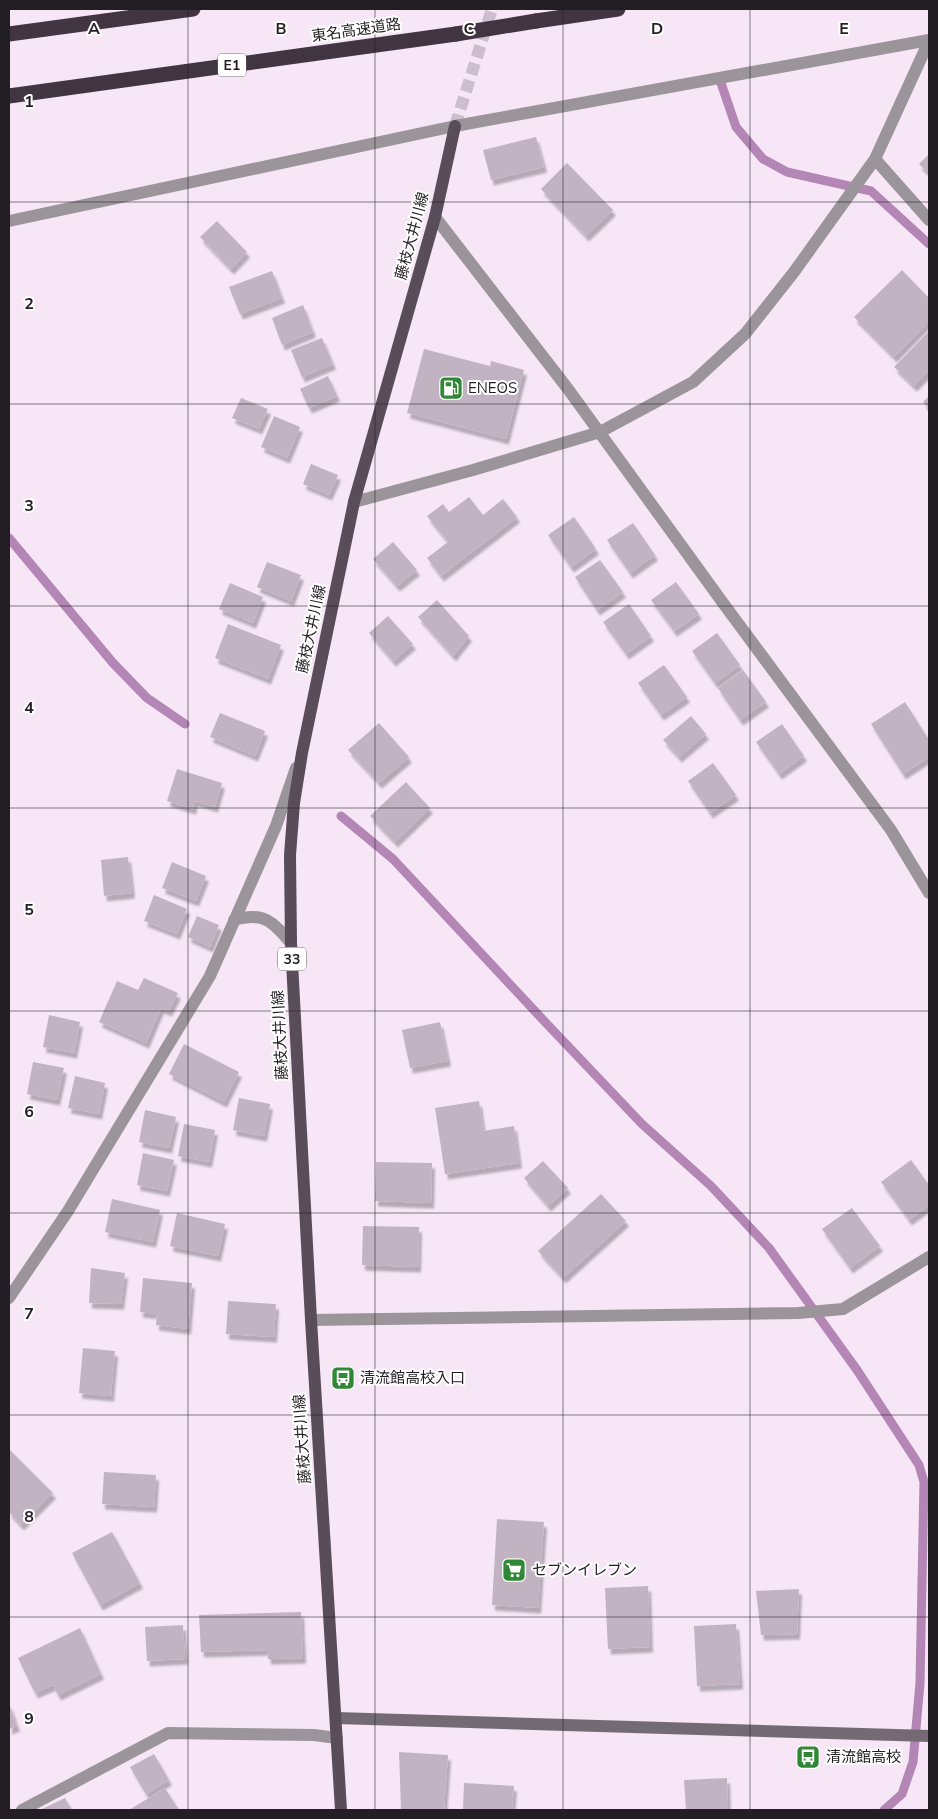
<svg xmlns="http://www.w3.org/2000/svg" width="938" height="1819" font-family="'Nunito Sans','Noto Sans JP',sans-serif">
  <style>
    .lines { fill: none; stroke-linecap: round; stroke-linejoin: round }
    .stream { stroke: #b386b6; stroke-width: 9 }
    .building { fill: #c2b3c3; filter: url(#shadow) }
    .primary-tunnel { stroke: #ccbecc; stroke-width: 12; stroke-dasharray: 12 6; stroke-linecap: butt }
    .street { stroke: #9b949b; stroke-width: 12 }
    .secondary { stroke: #746a74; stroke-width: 12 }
    .primary { stroke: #584d59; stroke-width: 12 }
    .highway { stroke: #413542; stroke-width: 15 }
    .highway-bridge { stroke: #413542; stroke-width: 15 }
    .grid { fill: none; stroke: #231e24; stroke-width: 1; stroke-opacity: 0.55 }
    .labels { text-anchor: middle; stroke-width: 4; stroke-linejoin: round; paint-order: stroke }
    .shield { fill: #fff; stroke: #656266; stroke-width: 1 }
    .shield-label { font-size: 14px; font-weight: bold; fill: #231e24 }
    .street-label { font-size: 15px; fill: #231e24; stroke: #fff }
    .poi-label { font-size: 15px; fill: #231e24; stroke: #fff; text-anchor: start }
    .grid-label { font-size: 16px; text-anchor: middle; font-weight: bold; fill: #231e24; stroke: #fff; stroke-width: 4; stroke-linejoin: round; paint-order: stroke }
  </style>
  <defs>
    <filter id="shadow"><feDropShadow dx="3" dy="5.5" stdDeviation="1" flood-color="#0004"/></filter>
  </defs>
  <rect width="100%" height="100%" fill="#f6e6f6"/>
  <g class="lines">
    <path class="stream" d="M720,80L736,127L763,159L787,172L871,191L929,244
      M9,538L113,663L147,698L185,724
      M341,816L393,859L546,1023L642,1124L711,1186L769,1248L857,1370L919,1465L924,1482L920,1683L913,1762L902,1794L884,1810"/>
  </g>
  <path class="building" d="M536,137L544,167L491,180L483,150Z
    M929,154V174L919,164Z
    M567,163L613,210L586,236L541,189Z
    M217,221L247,252L231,269L200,237Z
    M902,270L929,298V321L894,357L854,317Z
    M272,271L282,298L240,314L229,287Z
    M303,305L313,332L282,345L272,318Z
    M929,331V371L914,386L894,367Z
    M322,338L333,364L302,377L291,350Z
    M424,349L490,366L491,361L524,370L506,439L407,413Z
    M328,376L337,396L309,408L300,389Z
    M929,396V409L923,402Z
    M241,398L268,409L259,429L232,418Z
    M274,416L300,427L287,458L261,447Z
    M311,464L338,475L329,495L303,484Z
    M469,497L483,515L503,499L517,517L441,576L427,558L448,542L427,516L443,504L449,512Z
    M574,517L596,549L571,567L548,535Z
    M633,523L655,555L630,573L607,540Z
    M393,542L417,570L397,586L373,559Z
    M600,560L623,592L597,610L575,577Z
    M267,562L301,575L291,601L257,587Z
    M676,582L699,614L674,631L651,600Z
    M230,583L263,597L253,623L219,609Z
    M437,600L469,636L453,656L418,617Z
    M629,604L651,636L626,654L603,622Z
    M388,616L413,644L393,661L369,633Z
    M228,624L281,645L268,679L215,658Z
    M717,633L740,665L715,683L692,651Z
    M664,665L687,697L661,715L638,683Z
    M743,670L766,702L740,720L718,688Z
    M905,702L929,740V757L903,774L871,724Z
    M220,713L265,731L255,756L210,737Z
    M691,716L706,734L679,757L663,740Z
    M379,723L409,757L379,783L348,750Z
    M782,724L804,756L779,774L756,742Z
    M713,763L736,795L710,813L688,781Z
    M177,769L222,783L215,807L195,801L193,809L167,801Z
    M406,782L430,808L395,842L370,816Z
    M128,857L132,893L104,896L101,860Z
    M172,862L206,876L196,901L162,888Z
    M154,895L187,909L177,934L144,921Z
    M197,916L219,925L210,947L188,937Z
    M144,978L178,993L169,1011L161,1008L146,1043L99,1022L117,981L138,990Z
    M49,1015L80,1022L74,1053L43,1047Z
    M440,1022L448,1061L410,1068L402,1030Z
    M184,1044L239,1072L224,1102L169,1074Z
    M33,1062L64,1068L57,1100L27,1094Z
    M75,1076L105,1083L99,1114L68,1108Z
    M239,1098L270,1104L264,1136L233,1130Z
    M479,1101L483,1131L514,1126L519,1163L445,1174L435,1108Z
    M145,1110L176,1117L169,1148L139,1142Z
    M184,1124L215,1130L209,1162L178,1156Z
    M143,1153L174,1160L167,1191L137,1185Z
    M911,1160L929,1185V1205L909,1220L881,1182Z
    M543,1161L568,1188L548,1206L524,1178Z
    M376,1162L432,1163L431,1203L375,1201Z
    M601,1194L626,1221L563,1278L538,1251Z
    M112,1199L160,1210L153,1242L105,1232Z
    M852,1208L880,1246L850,1268L822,1229Z
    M177,1213L225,1224L218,1256L170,1246Z
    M363,1226L419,1227L418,1267L362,1265Z
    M91,1268L125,1273L121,1304L89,1303Z
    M143,1278L192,1283L188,1329L156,1325L157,1314L140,1312Z
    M228,1301L276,1304L274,1337L226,1334Z
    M83,1348L115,1351L111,1396L79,1393Z
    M9,1449L53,1493L21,1525L9,1512Z
    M104,1472L156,1475L154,1507L102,1504Z
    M497,1519L544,1522L538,1608L492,1605Z
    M112,1532L140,1583L100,1605L72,1553Z
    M648,1586L650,1647L608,1649L605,1588Z
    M799,1589L797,1634L761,1635L756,1591Z
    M301,1612L303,1658L268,1659L267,1650L201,1652L199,1615Z
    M736,1624L740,1684L697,1686L694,1626Z
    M183,1625L185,1659L147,1661L145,1627Z
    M80,1628L101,1674L58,1695L53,1685L35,1693L18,1658Z
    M9,1703L17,1726L9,1729Z
    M399,1752L448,1755L444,1810H401Z
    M154,1754L169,1780L146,1794L130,1767Z
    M727,1778L728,1810H686L684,1780Z
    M464,1783L514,1786L512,1810H463Z
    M165,1788L179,1810H129Z
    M65,1798L72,1810H40Z"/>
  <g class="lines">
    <path class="primary-tunnel" d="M455,126L492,9"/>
    <path class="street" d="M875,159L929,220
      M435,217L568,389L723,603L891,830L929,893
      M9,221L455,126L929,40
      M354,502L473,470L600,432L693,382L745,334L794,272L875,159L929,41
      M234,920C264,911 273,922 291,943
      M9,1298L68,1211L210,976L276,826L296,768
      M311,1320L798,1313L843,1309L929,1257
      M22,1810L168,1733L314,1735L337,1738"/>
    <path class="secondary" d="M336,1718L929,1736"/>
    <path class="primary" d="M341,1810L311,1320L291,943L290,855L294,803L302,753L354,502L435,217L455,126"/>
    <path class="highway" d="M536,21L618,9
      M9,34L193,9
      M9,96L456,34"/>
    <path class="highway-bridge" d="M456,34L536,21"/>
  </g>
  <path class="grid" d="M188,9V1810M375,9V1810M563,9V1810M750,9V1810M9,202H929M9,404H929M9,606H929M9,808H929M9,1011H929M9,1213H929M9,1415H929M9,1617H929"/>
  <defs>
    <g id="fuel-square" transform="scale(1.25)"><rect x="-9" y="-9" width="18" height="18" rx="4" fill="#308735" stroke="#fff"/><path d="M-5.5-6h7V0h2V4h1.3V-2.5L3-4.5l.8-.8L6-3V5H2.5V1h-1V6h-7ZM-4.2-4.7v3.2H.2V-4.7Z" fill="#fff"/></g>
    <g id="bus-square" transform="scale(1.25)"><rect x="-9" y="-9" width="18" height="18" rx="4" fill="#308735" stroke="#fff"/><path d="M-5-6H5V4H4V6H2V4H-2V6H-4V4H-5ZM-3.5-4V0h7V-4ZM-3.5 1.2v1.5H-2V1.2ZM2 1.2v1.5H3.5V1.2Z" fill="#fff"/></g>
    <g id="supermarket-square" transform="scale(1.25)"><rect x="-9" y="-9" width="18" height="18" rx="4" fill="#308735" stroke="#fff"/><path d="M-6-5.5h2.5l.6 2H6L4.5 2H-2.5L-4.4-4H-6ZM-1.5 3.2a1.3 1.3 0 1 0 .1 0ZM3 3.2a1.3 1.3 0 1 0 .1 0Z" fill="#fff"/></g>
  </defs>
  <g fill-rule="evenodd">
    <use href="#fuel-square" x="451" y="388"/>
    <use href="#bus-square" x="343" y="1378"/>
    <use href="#supermarket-square" x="514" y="1570"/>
    <use href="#bus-square" x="808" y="1757"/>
  </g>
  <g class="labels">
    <g class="shield">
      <rect x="218" y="53.5" width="28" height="23" rx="4"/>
      <rect x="278" y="947.5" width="28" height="23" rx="4"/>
    </g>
    <g class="shield-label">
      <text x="232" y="70">E1</text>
      <text x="292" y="964">33</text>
    </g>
    <g class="street-label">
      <text transform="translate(356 30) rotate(-8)" y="5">東名高速道路</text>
      <text transform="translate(412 236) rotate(-75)" y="5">藤枝大井川線</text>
      <text transform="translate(311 629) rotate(-78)" y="5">藤枝大井川線</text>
      <text transform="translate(280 1035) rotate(-93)" y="5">藤枝大井川線</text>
      <text transform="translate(302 1439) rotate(-94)" y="5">藤枝大井川線</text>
    </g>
    <g class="poi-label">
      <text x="468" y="393">ENEOS</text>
      <text x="360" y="1383">清流館高校入口</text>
      <text x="532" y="1575">セブンイレブン</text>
      <text x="826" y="1762">清流館高校</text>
    </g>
  </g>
  <g class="grid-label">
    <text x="94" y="34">A</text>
    <text x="281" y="34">B</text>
    <text x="469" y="34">C</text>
    <text x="657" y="34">D</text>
    <text x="844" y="34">E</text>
    <text x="29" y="107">1</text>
    <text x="29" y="309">2</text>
    <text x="29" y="511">3</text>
    <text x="29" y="713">4</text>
    <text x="29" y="915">5</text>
    <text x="29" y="1117">6</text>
    <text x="29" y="1319">7</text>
    <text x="29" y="1522">8</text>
    <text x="29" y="1724">9</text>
  </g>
  <rect width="938" height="1819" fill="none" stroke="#231e24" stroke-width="20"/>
</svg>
